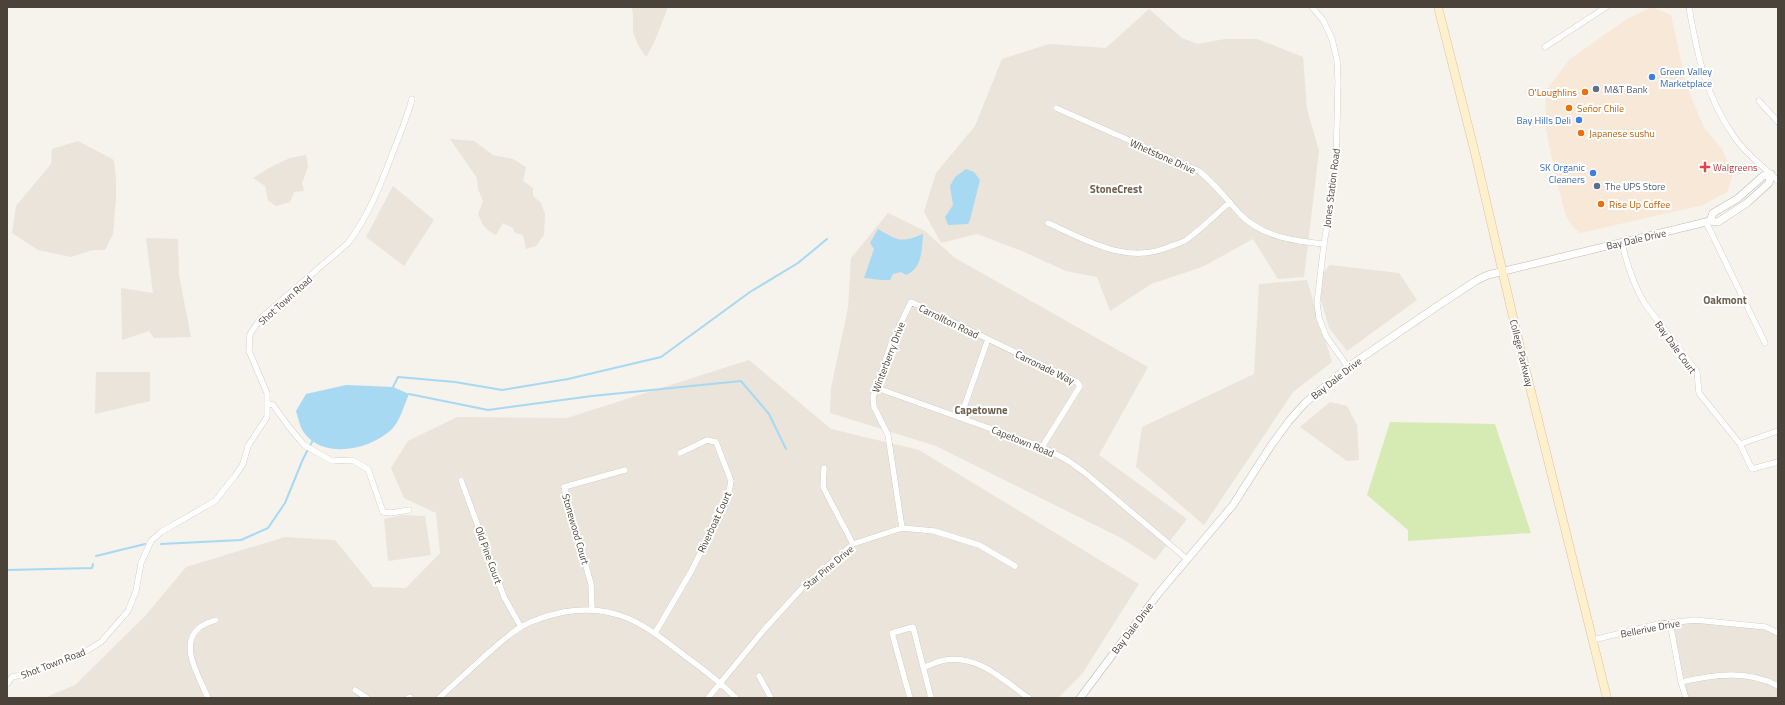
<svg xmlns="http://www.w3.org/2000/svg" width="1785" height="705" font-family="'Titillium Web',sans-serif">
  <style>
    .residential { fill: #eae4da }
    .commercial { fill: #f8e8d7 }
    .green { fill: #d6ebb4 }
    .water { fill: #a7d9f3 }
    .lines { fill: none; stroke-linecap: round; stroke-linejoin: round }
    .stream { stroke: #a7d9f3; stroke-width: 2 }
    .minor-casing { stroke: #c2baad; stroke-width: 6 }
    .tertiary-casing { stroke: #c2baad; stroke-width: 8 }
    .secondary-casing { stroke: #d7c39b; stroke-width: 9 }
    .minor { stroke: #fff; stroke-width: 5.5 }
    .tertiary { stroke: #fff; stroke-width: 7 }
    .secondary { stroke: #fff0cd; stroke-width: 8 }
    .shop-dot { fill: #3f7fe0; stroke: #fff; stroke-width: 1.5 }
    .service-dot { fill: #5c6f8a; stroke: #fff; stroke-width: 1.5 }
    .food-dot { fill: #e8710a; stroke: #fff; stroke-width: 1.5 }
    .health-dot { fill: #e0444e; stroke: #fff; stroke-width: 1.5 }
    .labels { text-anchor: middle; stroke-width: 4; stroke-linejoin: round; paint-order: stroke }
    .shop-label { font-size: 10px; fill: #366cbe; stroke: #fff; text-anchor: end }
    .service-label { font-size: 10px; fill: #4e5e75; stroke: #fff; text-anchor: start }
    .food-label { font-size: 10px; fill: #c56008; stroke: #fff; text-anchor: start }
    .street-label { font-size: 10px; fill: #4b4339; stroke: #fff }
    .health-label { font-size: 10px; fill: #be3a42; stroke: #fff; text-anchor: start }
    .neighbourhood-label { font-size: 11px; font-weight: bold; fill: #6e604f; stroke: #fff }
  </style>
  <rect width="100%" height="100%" fill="#f6f2ec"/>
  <path class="residential" d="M632,7H668L654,43L646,57L638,45L633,32V15Z
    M1149,9L1182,38L1198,44L1225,39H1257L1303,57L1307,109L1319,151L1304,277L1278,279L1253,239L1202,267L1151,284L1110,311L1097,277L1066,271L1022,251L977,234L941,243L924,212L936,173L975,126L1002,59L1049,44L1106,48Z
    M450,139L474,141L493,155L513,159L526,167L523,181L533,188V196L541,203L545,214L544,235L536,246L526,249L523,235L515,233L513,228L503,223L496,235L489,231L483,225L478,214L483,201L478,189L477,178Z
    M78,141L114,160L116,180V197L113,234L105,250H93L71,257L38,250L12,233L16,206L51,164L52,149Z
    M306,155L308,167L302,183L304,191L294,192L290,202L276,206L268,200L265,186L253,178L269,168L290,158Z
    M393,186L434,220L404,266L366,237Z
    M888,213L925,231L955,258L1148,367L1099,455L1187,519L1155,560L1123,539L936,446L830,413L831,388L848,308L851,258Z
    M146,238L178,239L179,275L191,337L154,338L149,331L122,340L121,288L153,293Z
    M1330,265L1399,273L1417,300L1347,351L1329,328L1320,297L1321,274Z
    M1307,280L1332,362L1293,392L1204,525L1136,467L1142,427L1254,374L1259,284Z
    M749,360L831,429L919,450L1139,584L1082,674L1058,698H44L75,685L146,615L186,567L285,537L335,540L373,587L406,588L440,553L436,513L404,498L391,468L408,441L457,417L567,418Z
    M96,372H150V401L95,414Z
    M1330,402L1347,406L1357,425L1359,460L1347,461L1300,427Z
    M403,515L425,516L431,555L388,561L384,519Z
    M1695,620L1766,627L1778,633V698H1686L1670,622Z"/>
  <path class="commercial" d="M1652,7L1671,15L1686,85L1704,128L1722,149L1733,175L1727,192L1703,205L1580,233L1572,226L1566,216L1556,178L1546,130L1545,92L1569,60L1627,19Z"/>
  <path class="green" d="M1390,422L1495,424L1531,533L1408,541V530L1367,495Z"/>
  <path class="water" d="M966,169L974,172L980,180L970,220L968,224L948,225L945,217L953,205L950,186L955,177Z
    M878,229C899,241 900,243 923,234C922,249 922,269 906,275L901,272L893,274L890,280H882L864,278L874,249L870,243Z
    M346,385L393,387L409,394C404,405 400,422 391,430C369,450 325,459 305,434C300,428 298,417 296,411L306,394Z"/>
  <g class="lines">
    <path class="stream" d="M393,387L398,377L455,382L502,390L568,379L661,357L750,292L798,263L827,239
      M409,394L488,410L592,396L741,381L769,414L786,449
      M161,544L241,540L268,528L285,503L303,459L313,440
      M96,556L145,544
      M7,570L92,568L93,564"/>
    <g class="minor-casing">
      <path id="minor" d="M1312,7L1323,20L1332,39L1337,60L1338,81L1336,170L1324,244L1317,303L1319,318L1326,336L1348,367
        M1689,7C1697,55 1706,97 1735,138C1746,154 1764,167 1778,181
        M1545,47L1606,7
        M1759,101L1778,122
        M1056,108L1199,171C1215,184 1227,200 1241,215C1263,237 1294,241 1324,244
        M1706,222L1765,343
        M1048,223C1086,240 1126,265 1169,247C1174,245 1181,243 1186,240C1202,229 1215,215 1230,202
        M1622,243C1627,265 1633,284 1645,304L1697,372L1699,393L1740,444L1752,469L1778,462
        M877,388L1042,447L1067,460L1084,472L1187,559
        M268,404L273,405L289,427L304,445L332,461L352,460L368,469L383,512L391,513L409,510
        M961,416L988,339
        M1740,444L1778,431
        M824,468L823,487L853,544
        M461,480L504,597L521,627
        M902,528L888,435L874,407L873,397L892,341L911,302L1077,382L1080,386L1042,447
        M592,609L591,584L564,487L625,470
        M1670,622L1681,682L1686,698
        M655,633L692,570L728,497L731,481L716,442L707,440L680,453
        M1593,640L1658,624L1695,620L1766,627L1778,633
        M924,667C931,665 938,661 945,660C978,654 1004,681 1029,698
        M759,676L771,698
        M1681,682C1713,675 1747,669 1778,686
        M7,684L12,677L28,674L80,655L101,642L128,611L136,591L141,563L151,541L161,532L215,501L235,476L243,464L248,446L267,417V393L249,351L250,334L262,317L348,243C369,215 381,184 393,152C400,134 407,118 412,99
        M355,690L367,698
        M208,698C200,678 178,645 199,628C203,624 211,622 216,620
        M408,698L410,697
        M439,698C455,683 472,668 488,653C499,644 509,634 521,627C534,619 550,615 564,612C617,603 645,625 685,656C703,669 720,682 736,698
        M708,698L763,631L802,588L853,544L902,528L934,531L979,545L1015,566
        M910,698L892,633L913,627L931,698"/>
    </g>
    <g class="tertiary-casing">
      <path id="tertiary" d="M1080,698L1158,594L1233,505L1270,447L1289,421L1305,403L1348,367L1436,307L1477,280L1488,275L1710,221L1718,222L1747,203L1769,183L1771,174L1763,176L1737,199L1713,213L1710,221"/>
    </g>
    <g class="secondary-casing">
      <path id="secondary" d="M1438,7L1475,153L1520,347L1607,698"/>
    </g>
    <use href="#minor" class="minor"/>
    <use href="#tertiary" class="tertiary"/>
    <use href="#secondary" class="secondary"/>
  </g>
  <g class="shop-dot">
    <circle cx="1652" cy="77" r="4"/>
    <circle cx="1579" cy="120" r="4"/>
    <circle cx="1593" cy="173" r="4"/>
  </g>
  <g class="service-dot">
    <circle cx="1596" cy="89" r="4"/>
    <circle cx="1597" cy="186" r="4"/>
  </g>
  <g class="food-dot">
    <circle cx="1585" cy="92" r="4"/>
    <circle cx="1569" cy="108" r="4"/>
    <circle cx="1581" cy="133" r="4"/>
    <circle cx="1601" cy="204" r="4"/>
  </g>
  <path class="health-dot" d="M1703 161h4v4h4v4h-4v4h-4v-4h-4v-4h4z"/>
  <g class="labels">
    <g class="shop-label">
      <text x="1660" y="75" text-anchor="start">Green Valley<tspan x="1660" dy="12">Marketplace</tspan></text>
      <text x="1571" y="124">Bay Hills Deli</text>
      <text x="1585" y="171">SK Organic<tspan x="1585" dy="12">Cleaners</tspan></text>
    </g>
    <g class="service-label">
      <text x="1604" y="93">M&amp;T Bank</text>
      <text x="1605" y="190">The UPS Store</text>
    </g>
    <g class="food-label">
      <text x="1577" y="96" text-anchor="end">O'Loughlins</text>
      <text x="1577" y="112">Señor Chile</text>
      <text x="1589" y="137">Japanese sushu</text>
      <text x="1609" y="208">Rise Up Coffee</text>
    </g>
    <g class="street-label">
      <text transform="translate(1163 156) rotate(24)" y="4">Whetstone Drive</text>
      <text transform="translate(1331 188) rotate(-83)" y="4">Jones Station Road</text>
      <text transform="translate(1636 239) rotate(-13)" y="4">Bay Dale Drive</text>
      <text transform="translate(285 300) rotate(-42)" y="4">Shot Town Road</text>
      <text transform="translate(949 321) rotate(26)" y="4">Carrollton Road</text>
      <text transform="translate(1676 347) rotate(54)" y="4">Bay Dale Court</text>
      <text transform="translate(1522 353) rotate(76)" y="4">College Parkway</text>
      <text transform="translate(888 357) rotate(-69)" y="4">Winterberry Drive</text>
      <text transform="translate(1045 367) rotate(26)" y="4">Carronade Way</text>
      <text transform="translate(1336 378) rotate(-38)" y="4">Bay Dale Drive</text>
      <text transform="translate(1023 441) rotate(22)" y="4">Capetown Road</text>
      <text transform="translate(714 522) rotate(-65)" y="4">Riverboat Court</text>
      <text transform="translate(576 529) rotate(74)" y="4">Stonewood Court</text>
      <text transform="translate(489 555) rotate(70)" y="4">Old Pine Court</text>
      <text transform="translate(828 567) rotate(-40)" y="4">Star Pine Drive</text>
      <text transform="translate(1132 628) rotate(-53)" y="4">Bay Dale Drive</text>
      <text transform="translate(1650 628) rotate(-11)" y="4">Bellerive Drive</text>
      <text transform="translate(53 663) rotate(-21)" y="4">Shot Town Road</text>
    </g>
    <g class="health-label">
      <text x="1713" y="171">Walgreens</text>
    </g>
    <g class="neighbourhood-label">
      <text x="1116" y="193">StoneCrest</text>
      <text x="1725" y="304">Oakmont</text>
      <text x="981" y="414">Capetowne</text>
    </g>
  </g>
  <rect width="1785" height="705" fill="none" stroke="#4b4339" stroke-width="16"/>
</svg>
